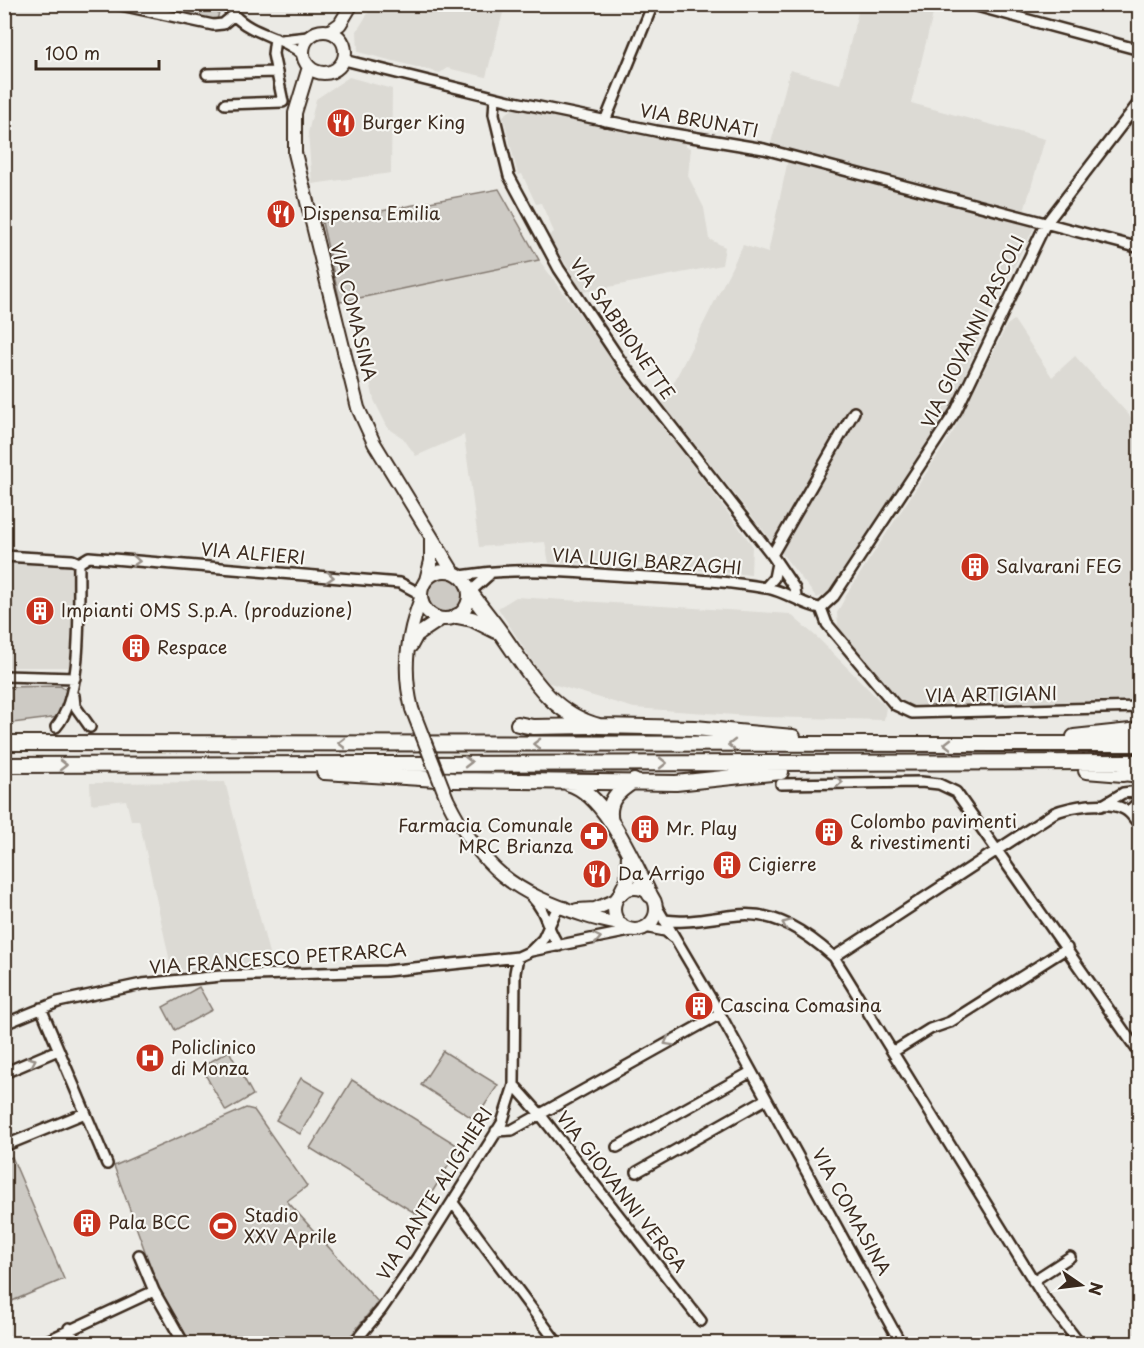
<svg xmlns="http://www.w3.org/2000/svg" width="1144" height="1348" font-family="'Playpen Sans',sans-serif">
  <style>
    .built { fill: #dcdad4 }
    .green { fill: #cdcac4; stroke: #847a71; stroke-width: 1.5 }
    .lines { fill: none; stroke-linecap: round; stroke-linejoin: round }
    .minor-casing { stroke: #3b2a1e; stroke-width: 14 }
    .major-casing { stroke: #3b2a1e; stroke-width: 16 }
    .highway-casing { stroke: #3b2a1e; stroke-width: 18 }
    .minor { stroke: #f6f6f2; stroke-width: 9 }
    .major { stroke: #f6f6f2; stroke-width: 12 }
    .highway { stroke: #f6f6f2; stroke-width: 14 }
    .major-bridge-casing { stroke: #3b2a1e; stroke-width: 16; stroke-linecap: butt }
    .major-bridge { stroke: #f6f6f2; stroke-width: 12 }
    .oneway { stroke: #989088 }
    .labels { text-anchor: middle; stroke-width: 4.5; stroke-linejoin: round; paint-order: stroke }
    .street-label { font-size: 18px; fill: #3b2a1e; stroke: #f6f6f2 }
    .poi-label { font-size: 18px; fill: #3b2a1e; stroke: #f6f6f2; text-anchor: start }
  </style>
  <rect width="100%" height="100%" fill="#ebeae5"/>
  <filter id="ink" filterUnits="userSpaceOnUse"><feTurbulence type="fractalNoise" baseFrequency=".0167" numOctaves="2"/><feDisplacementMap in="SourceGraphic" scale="12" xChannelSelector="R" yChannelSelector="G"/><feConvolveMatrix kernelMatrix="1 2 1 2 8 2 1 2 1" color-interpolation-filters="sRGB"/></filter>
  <g filter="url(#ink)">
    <path class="built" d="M860,4L935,6L911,103L1045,139L1023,215L771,143L790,70L840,84Z
      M373,5H505L486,77L447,68L440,73L358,52L357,31Z
      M349,77L392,89L391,173L312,184L308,133L316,99Z
      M515,107L686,141V147L691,148L688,176L704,208L709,239L725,247L722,265L583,292L548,236L554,232L541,203L536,204L522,174L518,175L503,116Z
      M788,160L1035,226L988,317L951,409L911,475L829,593L817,598L663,404L743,245L768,253Z
      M539,260L752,545L751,575L639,564L549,563L545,542L479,547L464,435L416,456L403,438L388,428L374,400L352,300Z
      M1014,320L1052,377L1075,356L1139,426V699L918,708L898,703L839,636L837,613L848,592L953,432L1007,325Z
      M4,558L73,565L70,667H5Z
      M516,597L790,614L819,639L886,707L884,720L764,717L634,708L546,682L498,608Z
      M225,782L272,965L172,971L139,820H131L126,800L91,804L90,783Z"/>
    <path class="green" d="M140,5H221L217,20Z
      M499,189L539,260L340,302L322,222Z
      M428 595a18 18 0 1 1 36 0a18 18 0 1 1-36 0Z
      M60,686L66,690L59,717L5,724L4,687Z
      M199,987L212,1010L175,1030L163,1007Z
      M229,1051L253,1095L226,1111L201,1067Z
      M443,1051L498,1085L475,1120L421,1085Z
      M301,1078L325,1092L300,1134L276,1120Z
      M352,1080L460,1147L418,1215L310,1148Z
      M246,1108L254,1110L307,1186L287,1201L378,1302L345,1343H190L158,1287L114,1166Z
      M12,1157L64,1279L5,1304V1160Z"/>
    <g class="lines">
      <g class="minor-casing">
        <path id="minor" d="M116,4L213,25L223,24L234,15
          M969,4L1140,50
          M234,15C252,35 283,36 303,55
          M281,40L308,37
          M344,60L510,101L656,131L764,149L1140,248
          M207,74L277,72
          M495,98L494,114L509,176L559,269L622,363L772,555L795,589L796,597
          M225,104L283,102L273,54L275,38
          M605,121L653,4
          M772,555L854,412
          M4,556L72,560L79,563
          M79,563L89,557L400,583L415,591L421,598
          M461,576C516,566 574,573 630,576C675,579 721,580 766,588C784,590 809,608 821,608
          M766,587L774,578L777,563
          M470,592L489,575
          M821,608L834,596L956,411L1045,225L1140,101
          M821,608L827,624L895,705L912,713L1140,707
          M4,676L75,678
          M74,696L75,706L90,727
          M56,727C84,695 78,606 79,563
          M781,784L921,782L939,784L956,792L1140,1054
          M1101,806L1123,793L1140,791
          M1131,814L1132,808L1140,801
          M532,897C547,912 547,930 559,946
          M655,904L720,1014L901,1344
          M664,920C690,924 713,917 738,915C776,911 807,933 834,957L1043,1296L1080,1344
          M645,927L665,931L673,937
          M531,951L543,939L556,911L565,907
          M834,957L1054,813C1071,806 1107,800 1124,809C1131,812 1135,820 1140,826
          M41,1008L107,1164
          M4,1024L58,1002L142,984L221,976L386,971L518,957
          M893,1052L930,1029L950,1022L1067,948
          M4,1073L58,1050
          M514,1085L539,1113L701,1321
          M496,1131L512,1130L720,1014
          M4,1146L85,1113
          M617,1147L751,1072
          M637,1172L766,1099
          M453,1203L558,1344
          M139,1255L154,1291L184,1344
          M1033,1281L1070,1257
          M69,1328L77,1344
          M40,1344L154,1291
          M353,1344L381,1310L417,1258L502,1123L514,1085L515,973L518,957L531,951L635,930"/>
      </g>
      <g class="major-casing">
        <path id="major" d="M303 52a21 21 0 1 1 42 0a21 21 0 1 1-42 0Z
          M330,31L340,24L352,4
          M309,67L295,113V153L358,408L374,443L453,572
          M421 595a24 24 0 1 1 48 0a24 24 0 1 1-48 0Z
          M426,580L431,561V539
          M411,646L417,635L441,619
          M412,709C402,669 407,636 421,598
          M1123,774L1140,776
          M447,799C482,869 512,892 586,916C598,920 610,922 622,925
          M614 909a21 21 0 1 1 42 0a21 21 0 1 1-42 0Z
          M577,910L595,909L616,900"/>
      </g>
      <g class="highway-casing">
        <path id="highway" d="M470,592C480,606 491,619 501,633C529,672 549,713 599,726L695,728L793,737
          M457,616L472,619L496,631
          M518,724L533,727L591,726
          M1074,737L1140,730
          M4,743L1140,744
          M4,765L1140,762
          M1086,771L1123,774
          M324,772L453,780L676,783L781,772
          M568,783C606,794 633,862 650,895
          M611,822C606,801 618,791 634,781
          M621,893L628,879L629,855"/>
      </g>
      <use href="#minor" class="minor"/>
      <use href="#major" class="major"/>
      <use href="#highway" class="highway"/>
      <g class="major-bridge-casing">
        <path id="major-bridge" d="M412,709L447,799"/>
      </g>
      <use href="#major-bridge" class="major-bridge"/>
    </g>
    <defs><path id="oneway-chevron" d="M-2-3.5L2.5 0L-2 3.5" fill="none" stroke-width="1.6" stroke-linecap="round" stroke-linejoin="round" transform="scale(1.5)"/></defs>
    <g class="oneway">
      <use href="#oneway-chevron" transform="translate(136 561) rotate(5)"/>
      <use href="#oneway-chevron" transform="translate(330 577) rotate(5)"/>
      <use href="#oneway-chevron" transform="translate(342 743) rotate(-180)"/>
      <use href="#oneway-chevron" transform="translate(537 744) rotate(-179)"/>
      <use href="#oneway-chevron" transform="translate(948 744) rotate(-180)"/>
      <use href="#oneway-chevron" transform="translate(732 745) rotate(180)"/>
      <use href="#oneway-chevron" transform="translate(468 762)"/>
      <use href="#oneway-chevron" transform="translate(663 763)"/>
      <use href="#oneway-chevron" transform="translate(63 765)"/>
      <use href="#oneway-chevron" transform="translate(839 782) rotate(-2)"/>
      <use href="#oneway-chevron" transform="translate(786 924) rotate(-157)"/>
      <use href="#oneway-chevron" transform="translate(597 938) rotate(-12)"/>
      <use href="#oneway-chevron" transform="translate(668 1042) rotate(151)"/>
      <use href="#oneway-chevron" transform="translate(32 1061) rotate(-23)"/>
    </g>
  </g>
  <defs>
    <g id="restaurant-disc" transform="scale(1.5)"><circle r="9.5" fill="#c8321e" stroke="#f6f6f2"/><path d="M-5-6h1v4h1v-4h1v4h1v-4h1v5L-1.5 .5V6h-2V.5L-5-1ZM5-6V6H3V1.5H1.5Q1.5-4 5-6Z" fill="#fff"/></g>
    <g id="building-disc" transform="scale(1.5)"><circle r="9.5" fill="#c8321e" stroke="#f6f6f2"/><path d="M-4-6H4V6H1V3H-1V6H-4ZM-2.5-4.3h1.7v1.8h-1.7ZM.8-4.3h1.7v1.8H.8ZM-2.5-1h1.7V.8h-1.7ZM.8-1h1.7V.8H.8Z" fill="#fff"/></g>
    <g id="pharmacy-disc" transform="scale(1.5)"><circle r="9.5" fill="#c8321e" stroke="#f6f6f2"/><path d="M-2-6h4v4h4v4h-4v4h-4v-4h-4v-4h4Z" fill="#fff"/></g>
    <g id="hospital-disc" transform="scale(1.5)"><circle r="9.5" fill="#c8321e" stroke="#f6f6f2"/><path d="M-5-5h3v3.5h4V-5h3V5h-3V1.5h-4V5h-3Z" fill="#fff"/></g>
    <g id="stadium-disc" transform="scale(1.5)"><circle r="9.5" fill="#c8321e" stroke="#f6f6f2"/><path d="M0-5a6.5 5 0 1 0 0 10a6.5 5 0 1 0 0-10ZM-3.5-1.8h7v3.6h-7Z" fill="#fff"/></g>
  </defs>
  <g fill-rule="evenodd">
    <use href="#restaurant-disc" x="341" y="123"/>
    <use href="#restaurant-disc" x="281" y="214"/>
    <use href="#building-disc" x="975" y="567"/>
    <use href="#building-disc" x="40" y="611"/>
    <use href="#building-disc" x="136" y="648"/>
    <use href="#building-disc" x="645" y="829"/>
    <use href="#building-disc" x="829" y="832"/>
    <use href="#pharmacy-disc" x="594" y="836"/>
    <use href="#building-disc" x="727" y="865"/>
    <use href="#restaurant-disc" x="597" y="874"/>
    <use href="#building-disc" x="699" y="1006"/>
    <use href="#hospital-disc" x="150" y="1058"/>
    <use href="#building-disc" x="87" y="1223"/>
    <use href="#stadium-disc" x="223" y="1226"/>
  </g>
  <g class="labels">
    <g class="street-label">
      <text transform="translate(699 121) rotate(10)" y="6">VIA BRUNATI</text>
      <text transform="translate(353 312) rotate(76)" y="6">VIA COMASINA</text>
      <text transform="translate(622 329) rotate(55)" y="6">VIA SABBIONETTE</text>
      <text transform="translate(973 332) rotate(-64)" y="6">VIA GIOVANNI PASCOLI</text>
      <text transform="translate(253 554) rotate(5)" y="6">VIA ALFIERI</text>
      <text transform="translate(647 562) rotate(4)" y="6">VIA LUIGI BARZAGHI</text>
      <text transform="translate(991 695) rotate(-1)" y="6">VIA ARTIGIANI</text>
      <text transform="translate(278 959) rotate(-4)" y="6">VIA FRANCESCO PETRARCA</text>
      <text transform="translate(621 1192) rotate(52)" y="6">VIA GIOVANNI VERGA</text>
      <text transform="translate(435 1194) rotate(-58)" y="6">VIA DANTE ALIGHIERI</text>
      <text transform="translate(851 1212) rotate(61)" y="6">VIA COMASINA</text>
    </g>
    <g class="poi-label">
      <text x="362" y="129">Burger King</text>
      <text x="302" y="220">Dispensa Emilia</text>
      <text x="996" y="573">Salvarani FEG</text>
      <text x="61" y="617">Impianti OMS S.p.A. (produzione)</text>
      <text x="157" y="654">Respace</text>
      <text x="850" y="828">Colombo pavimenti<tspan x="850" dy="21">&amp; rivestimenti</tspan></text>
      <text x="573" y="832" text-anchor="end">Farmacia Comunale<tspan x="573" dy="21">MRC Brianza</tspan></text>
      <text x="666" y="835">Mr. Play</text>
      <text x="748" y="871">Cigierre</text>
      <text x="618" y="880">Da Arrigo</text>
      <text x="720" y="1012">Cascina Comasina</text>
      <text x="171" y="1054">Policlinico<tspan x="171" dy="21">di Monza</tspan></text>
      <text x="244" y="1222">Stadio<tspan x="244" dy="21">XXV Aprile</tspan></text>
      <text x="108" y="1229">Pala BCC</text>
    </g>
  </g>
  <rect width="1144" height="1348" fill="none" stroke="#f6f6f2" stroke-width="24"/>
  <rect x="12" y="12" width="1120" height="1324" fill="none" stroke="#3b2a1e" stroke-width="2" filter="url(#ink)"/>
  <g transform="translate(1081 1285) rotate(104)" stroke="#f6f6f2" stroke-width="4.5" paint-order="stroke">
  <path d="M0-4.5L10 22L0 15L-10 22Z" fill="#3b2a1e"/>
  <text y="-9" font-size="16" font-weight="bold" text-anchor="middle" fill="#3b2a1e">N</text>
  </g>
  <path d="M36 60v9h123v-9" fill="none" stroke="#3b2a1e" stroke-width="3"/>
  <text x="45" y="60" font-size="18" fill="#3b2a1e" stroke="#f6f6f2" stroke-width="4.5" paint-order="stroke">100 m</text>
</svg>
